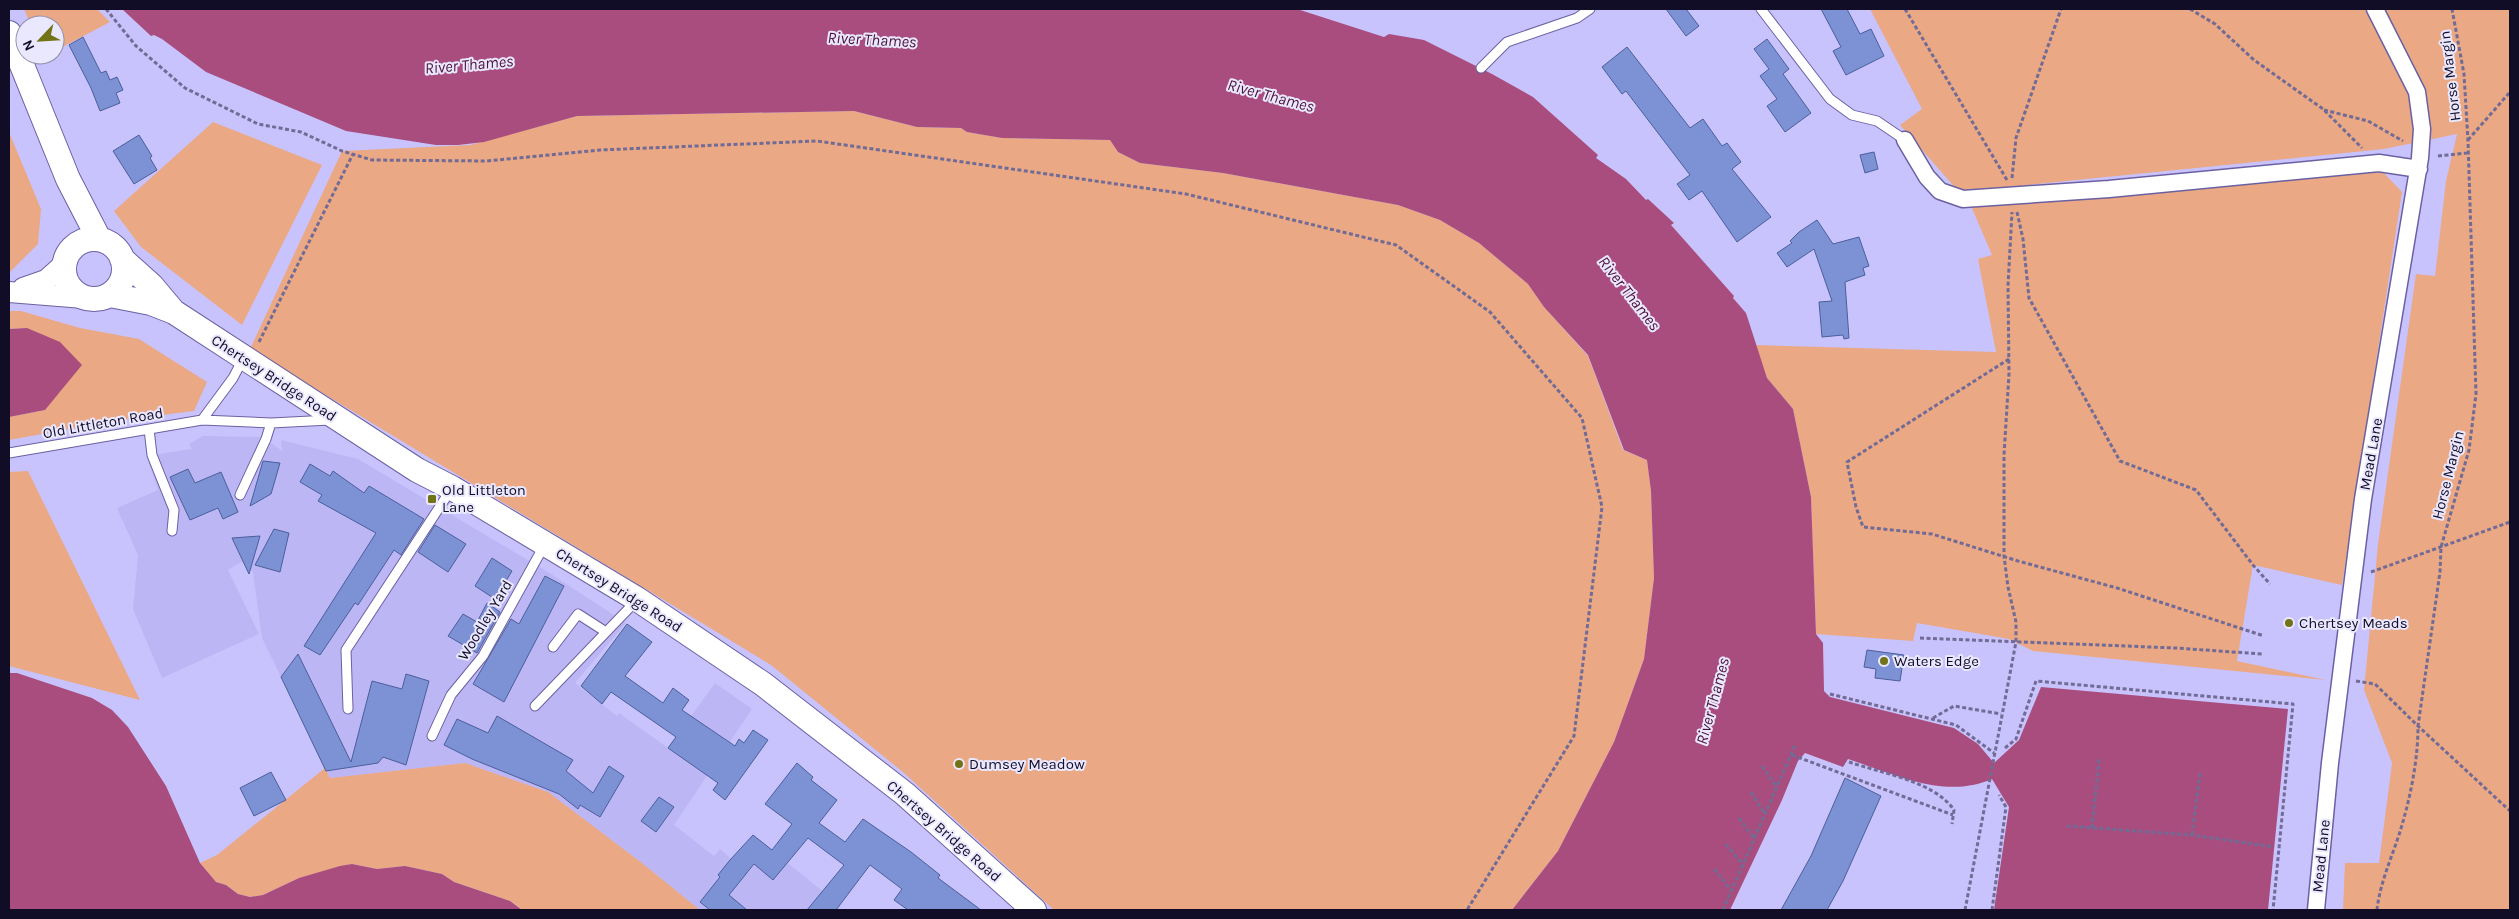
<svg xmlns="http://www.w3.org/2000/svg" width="2519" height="919" font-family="Karla,sans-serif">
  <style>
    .built { fill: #bdb6f5 }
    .green { fill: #eaa885 }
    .water { fill: #a84d7d }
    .building { fill: #7d92d4; stroke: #4b5e9b }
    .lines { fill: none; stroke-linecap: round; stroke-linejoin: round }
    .service-casing { stroke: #6b61a2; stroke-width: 11 }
    .minor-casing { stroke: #6b61a2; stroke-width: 19 }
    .tertiary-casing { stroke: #6b61a2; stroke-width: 22 }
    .secondary-casing { stroke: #6b61a2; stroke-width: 26 }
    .path { stroke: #716b95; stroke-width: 3; stroke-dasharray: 4 2.5; stroke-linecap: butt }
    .service { stroke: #fff; stroke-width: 9 }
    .minor { stroke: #fff; stroke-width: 16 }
    .tertiary { stroke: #fff; stroke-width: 20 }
    .secondary { stroke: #fff; stroke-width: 24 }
    .poi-dot { fill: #727217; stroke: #eae8ff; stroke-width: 2 }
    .labels { text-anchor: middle; stroke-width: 4; stroke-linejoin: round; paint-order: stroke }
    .street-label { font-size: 15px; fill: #120d26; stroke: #eae8ff }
    .poi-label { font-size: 15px; fill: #120d26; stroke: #eae8ff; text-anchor: start }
    .water-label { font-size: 16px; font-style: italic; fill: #4d1233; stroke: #eae8ff }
  </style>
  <rect width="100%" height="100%" fill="#c9c3fd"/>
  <path class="built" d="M203,436L263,437L282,451L281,440L358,459L548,572L626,623L575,683L617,716L619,713L668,748L715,683L752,709L674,825L714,856L720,849L748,873L769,848L841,906L837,910H700L642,863L548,792L465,763L330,778L262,638L253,572L243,561L228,570L259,634L162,678L133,609L138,555L117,508L158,490L146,456L192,449L189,444Z"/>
  <path class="green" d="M24,9H97L110,22L55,51V25H31Z
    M1870,9H2510V910H2343L2345,863H2379L2392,763L2364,690L2378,544L2416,274L2435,276L2446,181L2457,134L2384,149L1959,192L1900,125L1922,109Z
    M854,111L917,127L961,128L967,132L1002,138L1110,140L1118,152L1140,163L1223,173L1398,205L1440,220L1479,243L1528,284L1544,307L1588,356L1623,450L1647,460L1651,491L1654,578L1644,659L1614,742L1558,851L1512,910H1054L904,773L771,665L250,349L342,151L470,145L577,116Z
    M213,122L322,165L242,325L141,247L114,211Z
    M9,132L41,209L38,244L9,273Z
    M2383,172L2402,192L2342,585L2253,565L2237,661L2326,680L2033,651L2009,639L1917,623L1913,641L1816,634L1811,497L1793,409L1767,378L1755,345L1996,352L1978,259L1992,255L1971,206Z
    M9,311H21L80,328L139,339L207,382L194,411L114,421L9,440V417L45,410L27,328L9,329Z
    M28,471L140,700L9,666V472Z
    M465,763L548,792L642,863L700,910H522L510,901L454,882L442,874L405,866L377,869L352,864L299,878L263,895L250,897L238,894L226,885L216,882L200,863L217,855L325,768L330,778Z"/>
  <path class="water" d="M122,9H1297L1384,37L1389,34L1424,40L1492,74L1533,97L1598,155L1596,158L1626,179L1646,200L1648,199L1674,223L1671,225L1734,296L1733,298L1746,313L1767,378L1793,409L1811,497L1816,634L1823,643L1824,691L1830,697L1954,728L1978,744L1994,763L2019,740L2041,687L2288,709L2268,910H1994L2009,807L1992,779C1944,800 1894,774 1848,759L1843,767L1805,753L1798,761L1782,800L1730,910H1512L1558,851L1614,742L1644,659L1654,578L1651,491L1647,460L1624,450L1588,355L1544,307L1528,284L1479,243L1440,220L1398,205L1223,173L1140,163L1118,152L1110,140L1002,138L967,132L961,128L917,127L854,111L577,116L484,142L458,145H436L346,131L206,72L162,39L154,35L151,36Z
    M27,328L60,342L82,365L45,410L9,417V329Z
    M9,673H17L92,698L112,710L128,727L166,786L200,863L216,882L226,885L238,894L250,897L263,895L299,878L340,866L352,864L377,869L405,866L442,874L454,882L510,901L522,910H9Z"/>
  <path class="building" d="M1666,9H1686L1699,26L1686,36Z
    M1821,9H1847L1860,34L1871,29L1884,56L1846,75L1833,51L1841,47Z
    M83,37L101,73L106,71L110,80L117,77L123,90L116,93L120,103L100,111L91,88L69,45Z
    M1767,39L1789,69L1783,74L1811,113L1785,132L1767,106L1777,99L1760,76L1769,69L1754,49Z
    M1627,47L1690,128L1703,119L1722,146L1727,143L1741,162L1732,169L1771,217L1737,242L1702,191L1689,200L1677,184L1690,175L1626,91L1622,94L1602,67Z
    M139,135L152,156L150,158L157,170L134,184L113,151Z
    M1874,152L1878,169L1865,173L1860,155Z
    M1817,220L1833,244L1859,237L1869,266L1863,268L1865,275L1845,282L1849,338L1844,339L1843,335L1822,337L1819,302L1832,301L1814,249L1787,267L1777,253L1792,243L1790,241L1799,232Z
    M263,461L280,463L271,494L250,506Z
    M310,464L330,476L333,471L364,493L369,486L424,519L401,555L394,550L358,605L355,603L320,655L304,646L376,533L318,501L322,495L300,482Z
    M188,469L195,483L221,472L238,512L223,519L218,508L190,520L170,477Z
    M435,525L466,544L448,572L418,552Z
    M274,529L289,533L280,572L255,565Z
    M260,536L249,574L232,538Z
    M492,558L512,571L495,599L475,586Z
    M545,576L564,586L504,702L473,684L511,619L519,624Z
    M487,603L500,612L477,653L448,636L463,614L477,622Z
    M627,624L652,642L625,676L663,703L673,688L689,700L682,710L735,746L739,739L744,743L753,730L768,740L725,800L713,790L718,783L668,748L676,737L611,692L602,704L581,686Z
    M1867,650L1904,655L1900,681L1875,678L1876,669L1864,667Z
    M298,654L351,762L372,681L402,689L406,674L429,681L406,765L383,757L378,763L326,771L281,677Z
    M497,716L573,760L566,771L593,793L609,766L624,776L600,817L580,805L578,809L559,794L472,759L444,745L457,719L488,733Z
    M797,763L813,777L811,780L837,800L819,823L845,842L863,819L911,852L940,875L938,878L981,910H908L894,900L902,889L870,865L836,910H807L844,865L808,838L773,880L754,864L729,895L747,910H710L700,902L720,877L718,875L730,860L753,835L772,850L792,824L765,804Z
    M271,772L286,800L254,816L240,788Z
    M1845,778L1881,796L1843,881L1827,910H1781L1811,856Z
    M659,797L674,807L656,832L641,821Z"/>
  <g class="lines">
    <g class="service-casing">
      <path id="service" d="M1761,9L1830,99L1852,115L1877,121L1905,140
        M1481,68L1507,42L1577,18L1590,9
        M202,420L233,378L243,359
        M149,429L152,455L174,510L172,531
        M9,453L202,420L271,423L330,420
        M240,495L266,439L271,423
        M553,647L578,614L606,632
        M535,706L637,600
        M348,709L346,650L452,488
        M432,736L451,695L483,656L545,544"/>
    </g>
    <g class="minor-casing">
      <path id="minor" d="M1905,140L1927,177L1940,191L1963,199L2109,189L2379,163L2419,169
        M2316,910L2330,763L2363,499L2420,158L2422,129L2417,92L2375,9"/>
    </g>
    <g class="tertiary-casing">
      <path id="tertiary" d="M23,288L46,280L64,264
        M9,292L84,298"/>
    </g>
    <g class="secondary-casing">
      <path id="secondary" d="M9,33L68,179L99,239
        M64 269a30 30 0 1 1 60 0a30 30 0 1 1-60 0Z
        M122,259L152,286L173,311
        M110,295L151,303L174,312L417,470L452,488L637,599L763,684L905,794L1034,910"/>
    </g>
    <path class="path" d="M106,9L136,46L185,88L258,124L301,132L342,151L372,160L487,161L600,150L817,141L1186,194L1396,245L1490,312L1582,418L1602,507L1574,736L1467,910
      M1905,9L2007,180
      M2190,9L2215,24L2254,60L2323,109L2362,148
      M2324,110L2368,121L2403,141
      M2468,140L2510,92
      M2438,156L2467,153
      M2012,178L2016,138L2061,9
      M2017,212L2023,239L2029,298L2120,461L2196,490L2253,565L2270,584
      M259,342L353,154
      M2009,359L1847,462L1856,507L1863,527L1932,534L2018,561L2117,588L2264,636
      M2371,572L2510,522
      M1920,638L2176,648L2262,654
      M2356,681L2375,684L2418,726L2510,811
      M1830,694L1956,725L1994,753
      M1933,718L1954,706L2001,714
      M2005,748L2016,739L2036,681L2293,704L2273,910
      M1792,755L1953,815
      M1849,762C1881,773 1934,781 1954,810L1952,824
      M1762,766L1777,787
      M1751,792L1765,814
      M1739,818L1755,839
      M2067,826L2192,835L2274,847
      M2092,828L2099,759
      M2192,835L2200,772
      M1726,844L1743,865
      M1714,869L1732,891
      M1723,910L1796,743
      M1965,910L2016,642V622L2008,587L2004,556V455L2009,374L2008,286L2012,212
      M1992,910L2006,807L1999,795
      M2377,910C2380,881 2394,853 2402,825C2411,794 2418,759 2418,726L2440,572L2441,547L2469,450L2476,394L2468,141L2464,74L2452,9"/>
    <use href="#service" class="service"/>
    <use href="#minor" class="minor"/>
    <use href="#tertiary" class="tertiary"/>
    <use href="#secondary" class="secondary"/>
  </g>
  <g class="poi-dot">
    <rect x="427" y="494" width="10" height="10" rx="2.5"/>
    <circle cx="2289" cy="623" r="5"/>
    <circle cx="1884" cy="661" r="5"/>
    <circle cx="959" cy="764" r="5"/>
  </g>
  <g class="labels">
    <g class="street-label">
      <text transform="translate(2450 76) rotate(-97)" y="5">Horse Margin</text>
      <text transform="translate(274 378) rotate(33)" y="5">Chertsey Bridge Road</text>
      <text transform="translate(103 423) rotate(-10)" y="5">Old Littleton Road</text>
      <text transform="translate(2371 454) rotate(-80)" y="5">Mead Lane</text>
      <text transform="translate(2448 475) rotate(-76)" y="5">Horse Margin</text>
      <text transform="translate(619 590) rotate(32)" y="5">Chertsey Bridge Road</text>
      <text transform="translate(485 620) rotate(-59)" y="5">Woodley Yard</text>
      <text transform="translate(944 831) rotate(41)" y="5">Chertsey Bridge Road</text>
      <text transform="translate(2321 856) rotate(-84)" y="5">Mead Lane</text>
    </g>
    <g class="poi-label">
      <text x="442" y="495">Old Littleton<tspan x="442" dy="17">Lane</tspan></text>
      <text x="2299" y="628">Chertsey Meads</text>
      <text x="1894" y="666">Waters Edge</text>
      <text x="969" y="769">Dumsey Meadow</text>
    </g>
    <g class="water-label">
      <text transform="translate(872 39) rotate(3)" y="6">River Thames</text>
      <text transform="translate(469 64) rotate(-5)" y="6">River Thames</text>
      <text transform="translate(1271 95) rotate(15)" y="6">River Thames</text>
      <text transform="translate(1630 293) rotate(52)" y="6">River Thames</text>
      <text transform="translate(1712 701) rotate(-75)" y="6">River Thames</text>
    </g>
  </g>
  <rect width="2519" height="919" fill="none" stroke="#120d26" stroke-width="20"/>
  <g transform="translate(40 40) rotate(245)"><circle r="24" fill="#eae8ff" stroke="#9490a8"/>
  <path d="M0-4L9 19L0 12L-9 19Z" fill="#727217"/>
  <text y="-8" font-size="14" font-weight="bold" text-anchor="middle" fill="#120d26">N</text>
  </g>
</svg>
